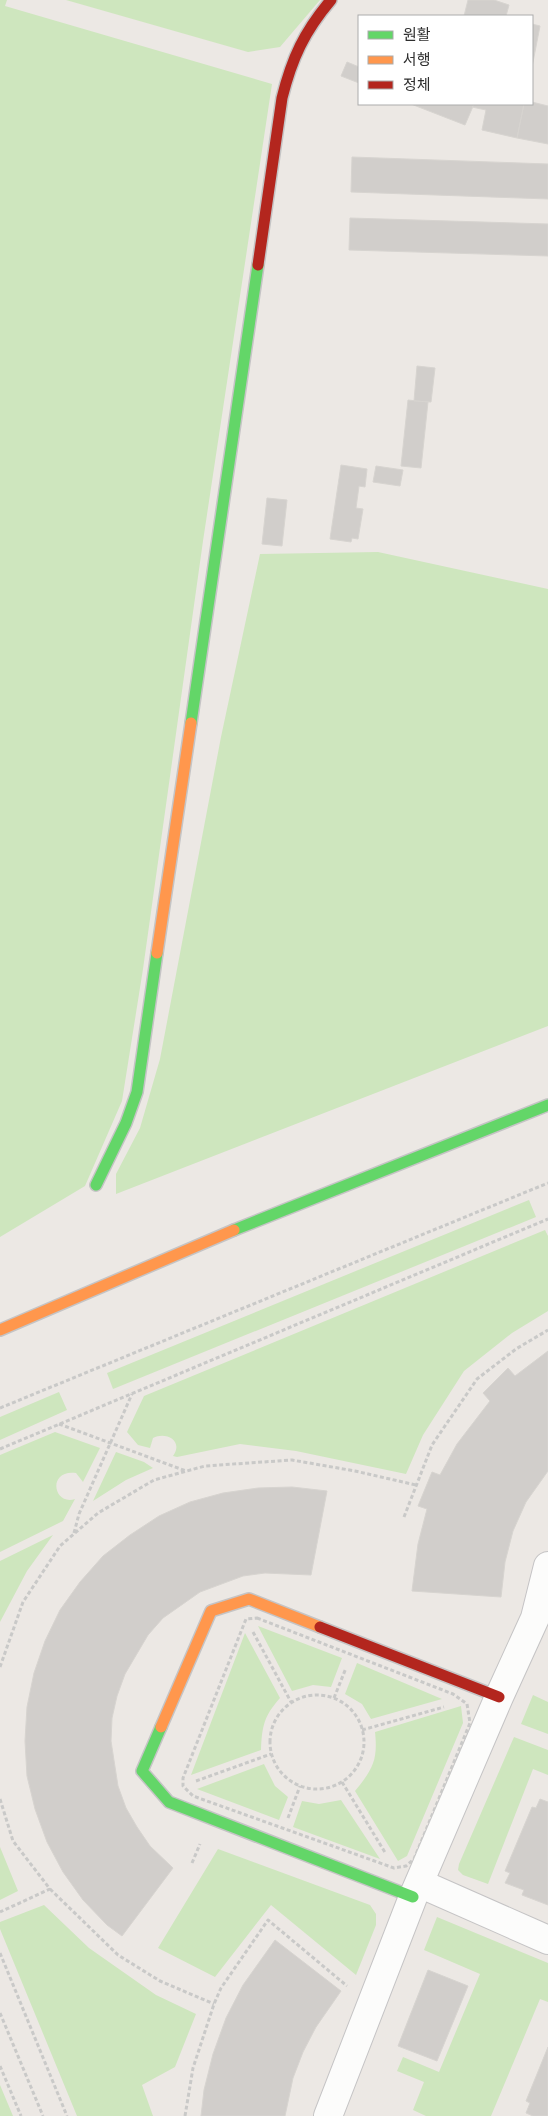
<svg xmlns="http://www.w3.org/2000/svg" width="548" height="2116" font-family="'Sofia Sans Condensed','Noto Sans KR',sans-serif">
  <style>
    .green { fill: #cee6be }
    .building { fill: #d1cecb; stroke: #d7d4d0 }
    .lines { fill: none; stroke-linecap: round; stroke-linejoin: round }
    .street-casing { stroke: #c5c4c5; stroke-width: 30 }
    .fast-casing { stroke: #c5c4c5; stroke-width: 14 }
    .slow-casing { stroke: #c5c4c5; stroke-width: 14 }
    .jam-casing { stroke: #c5c4c5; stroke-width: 14 }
    .path { stroke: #c9c9c8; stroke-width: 3; stroke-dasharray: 4 2.5; stroke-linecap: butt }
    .street { stroke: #fcfcfb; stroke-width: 28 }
    .fast { stroke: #63d668; stroke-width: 11 }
    .slow { stroke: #ff974d; stroke-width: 11 }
    .jam { stroke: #b3261e; stroke-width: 11 }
  </style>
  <rect width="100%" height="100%" fill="#ece8e4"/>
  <path class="green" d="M0,0H7L5,6L272,84L203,541L143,969L122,1101L85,1186L0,1237Z
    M66,0H320L280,47L248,52Z
    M378,552L548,589V1026L116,1194V1174L140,1128L160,1059L221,737L260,554Z
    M529,1200L536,1217L113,1389L107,1373Z
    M545,1230L548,1236V1311L512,1333L464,1371L423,1435L406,1474L296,1451L240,1444L177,1457L173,1456C184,1441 166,1431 153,1438L150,1448L138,1445L127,1432L144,1396Z
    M59,1392L67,1410L0,1440V1417Z
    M55,1432L100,1448L83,1482L76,1473C47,1469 53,1506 75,1499L63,1521L0,1552V1455Z
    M116,1452L144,1462L153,1468L126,1480L93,1501Z
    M53,1535L27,1571L0,1622V1561Z
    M258,1626L342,1658L331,1687L313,1685L292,1691Z
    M245,1633L280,1698C264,1716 262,1726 261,1750L191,1775Z
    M357,1663L442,1699L371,1719L362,1704L345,1694Z
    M533,1695L548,1702V1734L521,1724Z
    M461,1706L463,1723L407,1856L398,1861L355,1791C373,1769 378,1760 375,1732Z
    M514,1737L548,1750V1775L533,1769L488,1884L463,1875L458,1870L459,1864Z
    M264,1764L275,1786L288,1797L279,1820L197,1789Z
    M341,1800L380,1859L293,1827L302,1801L319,1804Z
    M0,1847L18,1891L0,1900Z
    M218,1849L370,1905L376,1914V1925L356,1975L271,1905L215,1977L158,1948Z
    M44,1905L89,1948L156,1995L196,2014L175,2067L142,2085L153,2116H77L0,1929V1922Z
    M437,1917L548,1963V2002L540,1999L491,2116H426L413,2110L424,2082L397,2071L403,2057L439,2072L480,1974L424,1950Z
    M0,2085L13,2116H0Z"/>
  <path class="building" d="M468,0H494L509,5L506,16H464Z
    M532,24L540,26L532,67Z
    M347,62L359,67V83L341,76Z
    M532,102L548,106V144L517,138L524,104Z
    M411,104H474L465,125Z
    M474,104H524L517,138L482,130L486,110L472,107Z
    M352,157L548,164V199L351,192Z
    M350,218L548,224V256L349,250Z
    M417,366L435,368L431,402L414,401Z
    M408,400L428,402L421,468L401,466Z
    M341,465L367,469L365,487L359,486L356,508L363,509L358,539L352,538L351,542L330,539Z
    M376,466L403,470L400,486L373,482Z
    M267,498L287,500L282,546L262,544Z
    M548,1351V1471L526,1502L513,1531L505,1562L501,1597L412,1591L418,1544L427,1509L418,1506L432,1472L440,1475L457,1444L490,1401L483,1393L508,1368L515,1376Z
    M292,1487L327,1491L311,1575L265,1573L243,1576L200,1592L163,1618L148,1635L125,1674L117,1696L112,1718L111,1741L118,1786L126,1808L137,1827L150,1846L173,1868L122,1936L107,1925L83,1900L63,1872L47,1842L35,1809L27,1776L25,1741L27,1707L34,1673L45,1641L60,1610L80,1582L103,1556L130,1535L159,1516L190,1502L223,1493L258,1488Z
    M540,1799L548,1802V1905L522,1895L524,1890L505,1883L510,1873L505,1871L532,1807L536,1808Z
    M275,1940L341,1991L316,2027L303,2052L293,2078L285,2116H201L204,2090L213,2054L226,2018L243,1985Z
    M428,1970L468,1986L437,2061L398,2046Z
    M548,2047V2116H533L526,2113L530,2103L526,2101Z"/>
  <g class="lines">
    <g class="street-casing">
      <path id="street" d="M419,1883L548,1940
        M328,2116L413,1897L499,1697L535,1618L548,1566"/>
    </g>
    <g class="fast-casing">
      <path id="fast" d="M191,723L258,265
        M96,1185L126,1123L137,1092L157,953
        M234,1230L548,1105
        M161,1727L142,1771L169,1802L413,1897"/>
    </g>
    <g class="slow-casing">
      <path id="slow" d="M157,953L191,723
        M0,1330L234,1230
        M161,1727L211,1611L249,1599L320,1627"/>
    </g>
    <g class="jam-casing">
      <path id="jam" d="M258,265L282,98C292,58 304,32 331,0
        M320,1627L499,1697"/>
    </g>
    <path class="path" d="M0,1408L548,1183
      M59,1424L186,1471
      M0,1449L548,1219
      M404,1517L432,1445L477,1379L516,1349L548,1330
      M74,1533L79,1514L132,1394
      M257,1618L453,1694L467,1704L470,1723L414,1859L406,1866L394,1868L193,1796L183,1786V1778L246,1619Z
      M253,1632L291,1702
      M0,1667L23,1602L60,1546L98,1513L154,1480L205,1466L292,1460L355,1471L416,1485
      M270 1742a47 47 0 1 1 94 0a47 47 0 1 1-94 0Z
      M334,1698L346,1668
      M362,1730L444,1707
      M196,1781L271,1754
      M342,1782L386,1854
      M0,1799L13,1841L50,1889L0,1912
      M288,1818L300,1786
      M192,1863L200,1844
      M50,1889L118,1955L160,1981L214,2004
      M0,1953L67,2116
      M0,2013L43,2116
      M0,2066L21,2116
      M185,2116L193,2068L214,2004L221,1988L268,1920L347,1986"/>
    <use href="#street" class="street"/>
    <use href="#fast" class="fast"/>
    <use href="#slow" class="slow"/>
    <use href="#jam" class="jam"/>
  </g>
  <rect x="358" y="15" width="175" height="90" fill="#ffffff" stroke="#ababab"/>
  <rect x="368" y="31" width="25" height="8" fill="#63d668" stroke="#ababab"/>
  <text x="403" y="40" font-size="15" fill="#2e2e2e">원활</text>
  <rect x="368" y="56" width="25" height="8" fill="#ff974d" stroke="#ababab"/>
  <text x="403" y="65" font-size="15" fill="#2e2e2e">서행</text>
  <rect x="368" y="81" width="25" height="8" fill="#b3261e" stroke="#ababab"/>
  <text x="403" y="90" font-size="15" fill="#2e2e2e">정체</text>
</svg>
